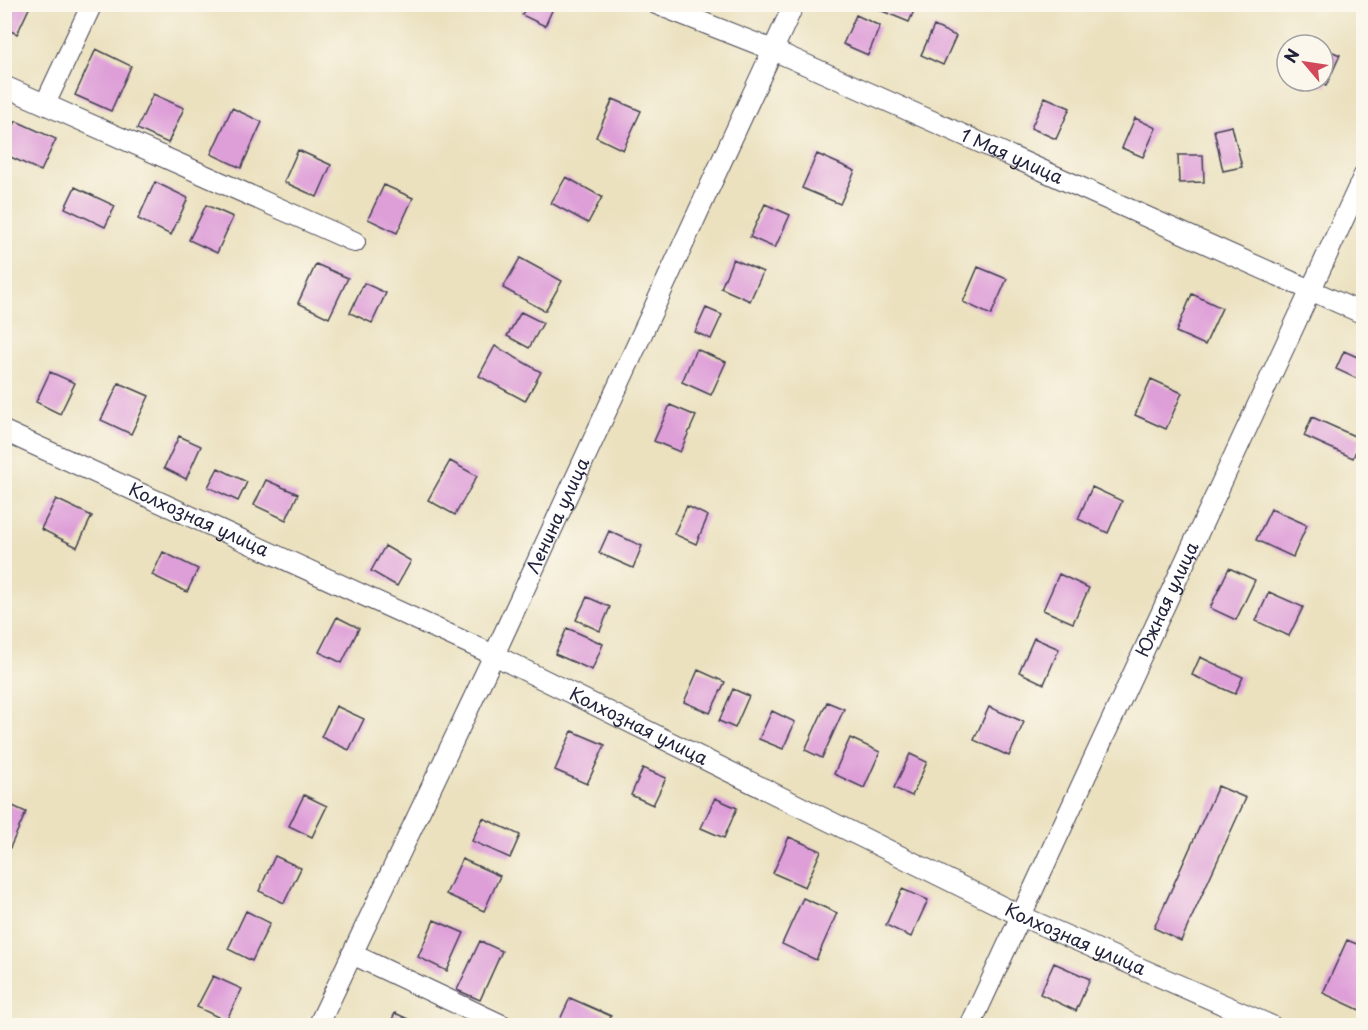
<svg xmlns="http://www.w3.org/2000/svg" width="1368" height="1030" font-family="'Playpen Sans',sans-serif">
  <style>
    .building { fill: #de9ed8 }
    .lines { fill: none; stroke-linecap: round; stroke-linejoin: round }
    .minor-casing { stroke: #403f4f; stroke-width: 22 }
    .minor { stroke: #fff; stroke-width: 20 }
    .labels { text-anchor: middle; stroke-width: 4.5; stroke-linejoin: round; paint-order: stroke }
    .street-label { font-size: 18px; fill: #22223b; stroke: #fbf7ec }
  </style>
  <rect width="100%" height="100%" fill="#fbf7ec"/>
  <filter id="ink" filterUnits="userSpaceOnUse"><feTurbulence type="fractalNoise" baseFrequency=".0167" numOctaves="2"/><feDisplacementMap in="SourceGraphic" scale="12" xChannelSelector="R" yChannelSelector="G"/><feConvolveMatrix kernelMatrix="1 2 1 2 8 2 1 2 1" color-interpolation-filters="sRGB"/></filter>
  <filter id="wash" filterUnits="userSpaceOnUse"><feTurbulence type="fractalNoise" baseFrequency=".008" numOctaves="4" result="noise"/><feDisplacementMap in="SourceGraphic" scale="24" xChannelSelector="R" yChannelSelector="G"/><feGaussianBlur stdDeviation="1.35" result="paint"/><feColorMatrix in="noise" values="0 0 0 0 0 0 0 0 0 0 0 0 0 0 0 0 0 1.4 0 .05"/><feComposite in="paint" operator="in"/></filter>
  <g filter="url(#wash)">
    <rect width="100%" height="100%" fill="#ebe1bf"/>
    <g id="blocks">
      <path class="building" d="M4,4H31L17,34L4,28Z
        M527,4H555L545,26L522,15Z
        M877,4H917L909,22L875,8Z
        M856,15L880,26L868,55L843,44Z
        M934,26L956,36L943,65L921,55Z
        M1323,48L1340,55L1326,86L1315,81H1323Z
        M96,49L131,66L111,111L75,95Z
        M153,94L184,108L168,143L137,129Z
        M1045,97L1070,108L1056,139L1031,128Z
        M613,99L641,111L623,150L596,137Z
        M232,108L262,122L241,168L211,154Z
        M1135,118L1156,128L1143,157L1122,148Z
        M16,121L56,139L41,171L4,154V147Z
        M1232,126L1242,167L1223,171L1214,130Z
        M298,150L331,165L317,197L284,182Z
        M817,154L855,171L840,204L802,188Z
        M1178,155H1203L1204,182L1179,183Z
        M566,177L602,197L588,223L551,203Z
        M155,182L188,198L171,235L138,219Z
        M384,185L413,198L397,233L368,219Z
        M75,187L115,206L105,227L65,208Z
        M765,204L790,215L775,248L750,237Z
        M206,205L233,217L217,253L189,240Z
        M520,258L562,281L545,311L503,288Z
        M733,259L763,272L750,301L721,288Z
        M316,264L348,278L329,318L298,303Z
        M978,267L1007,279L991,315L963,302Z
        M364,283L386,293L372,323L350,313Z
        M1192,294L1222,308L1205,345L1176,332Z
        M706,308L722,315L711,339L695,332Z
        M521,312L543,323L529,348L507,336Z
        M495,346L541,372L525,401L479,376Z
        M696,349L726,362L711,395L682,382Z
        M1344,351L1364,360V382L1336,369Z
        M50,372L75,383L60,414L36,402Z
        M1151,379L1182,393L1166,429L1135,415Z
        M119,383L149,396L131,434L101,420Z
        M670,405L696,416L680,452L654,441Z
        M1312,417L1361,439L1353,458L1304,436Z
        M179,436L201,446L186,479L164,468Z
        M450,461L477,476L455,515L428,500Z
        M218,468L247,482L238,501L208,487Z
        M266,480L298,494L286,520L254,505Z
        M1092,487L1122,501L1108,533L1078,519Z
        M56,499L92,516L77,547L41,529Z
        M687,506L708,516L696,544L674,534Z
        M1271,509L1307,525L1293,557L1256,540Z
        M609,531L642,546L633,568L599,553Z
        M385,546L411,561L397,586L371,571Z
        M163,552L198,569L187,592L152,575Z
        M1229,568L1255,580L1236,620L1210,608Z
        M1059,574L1089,588L1073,623L1043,610Z
        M1269,592L1303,607L1289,636L1256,621Z
        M587,597L610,607L600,631L576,620Z
        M337,617L359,628L342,663L319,652Z
        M567,628L603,644L592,670L555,654Z
        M1034,638L1059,649L1044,684L1019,672Z
        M1200,657L1243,677L1235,694L1192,675Z
        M698,670L725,682L710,713L684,702Z
        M733,689L749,696L735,728L719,721Z
        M827,702L844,709L822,758L805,750Z
        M336,706L364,719L349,750L321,737Z
        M989,707L1024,722L1009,756L974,740Z
        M772,711L795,722L783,749L759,739Z
        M572,731L605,745L587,784L555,770Z
        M850,738L880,752L864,788L834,774Z
        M910,754L927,762L912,796L894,788Z
        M643,768L666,778L653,805L631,795Z
        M1218,786L1246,798L1181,941L1154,928Z
        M304,795L327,806L312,837L289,826Z
        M715,798L737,808L724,838L701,828Z
        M4,802L26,812L4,861Z
        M483,818L520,835L510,858L472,841Z
        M789,837L821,851L805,887L773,873Z
        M275,856L301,868L284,903L259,891Z
        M462,859L500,876L484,911L446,894Z
        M902,889L928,900L911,937L886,925Z
        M803,898L837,913L816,960L782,944Z
        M246,911L270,923L252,961L228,949Z
        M434,920L464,933L447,971L418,957Z
        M1347,940L1364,947V1012L1323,993Z
        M480,941L502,951L480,1000L457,990Z
        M1054,963L1090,979L1076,1011L1040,994Z
        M213,976L242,989L226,1021L197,1007Z
        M570,998L611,1016L607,1026H557Z
        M395,1013L423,1026H389Z"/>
    </g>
  </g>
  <g filter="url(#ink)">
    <use href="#blocks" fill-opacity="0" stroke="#403f4f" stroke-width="1.5"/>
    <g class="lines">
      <g class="minor-casing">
        <g id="minor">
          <path id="s1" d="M656,4L773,50L1364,314"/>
          <path d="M4,86L355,242"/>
          <path d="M45,104L92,4"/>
          <path id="s2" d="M4,431L494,655L1021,916L1272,1026"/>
          <path d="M352,954L504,1026"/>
          <path id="s3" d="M318,1026L494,655L794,4"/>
          <path id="s4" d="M970,1026L1364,175"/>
        </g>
      </g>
      <use href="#minor" class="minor"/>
    </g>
  </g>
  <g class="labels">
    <g class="street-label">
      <text dy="6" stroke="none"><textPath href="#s1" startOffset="387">1 Мая улица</textPath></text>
      <text dy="6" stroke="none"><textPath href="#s3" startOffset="564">Ленина улица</textPath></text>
      <text dy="6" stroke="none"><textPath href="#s2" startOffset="214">Колхозная улица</textPath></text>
      <text dy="6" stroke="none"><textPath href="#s4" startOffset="470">Южная улица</textPath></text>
      <text dy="6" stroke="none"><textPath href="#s2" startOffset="700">Колхозная улица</textPath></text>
      <text dy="6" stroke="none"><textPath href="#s2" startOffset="1186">Колхозная улица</textPath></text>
    </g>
  </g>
  <rect width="1368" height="1030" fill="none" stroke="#fbf7ec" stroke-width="24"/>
  <g transform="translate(1305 63) rotate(299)"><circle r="28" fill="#fbf7ec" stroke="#a4a2a5" stroke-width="1.5"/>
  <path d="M0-4.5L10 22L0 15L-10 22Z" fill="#d1495b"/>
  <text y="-9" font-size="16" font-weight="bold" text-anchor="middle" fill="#22223b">N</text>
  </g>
</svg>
